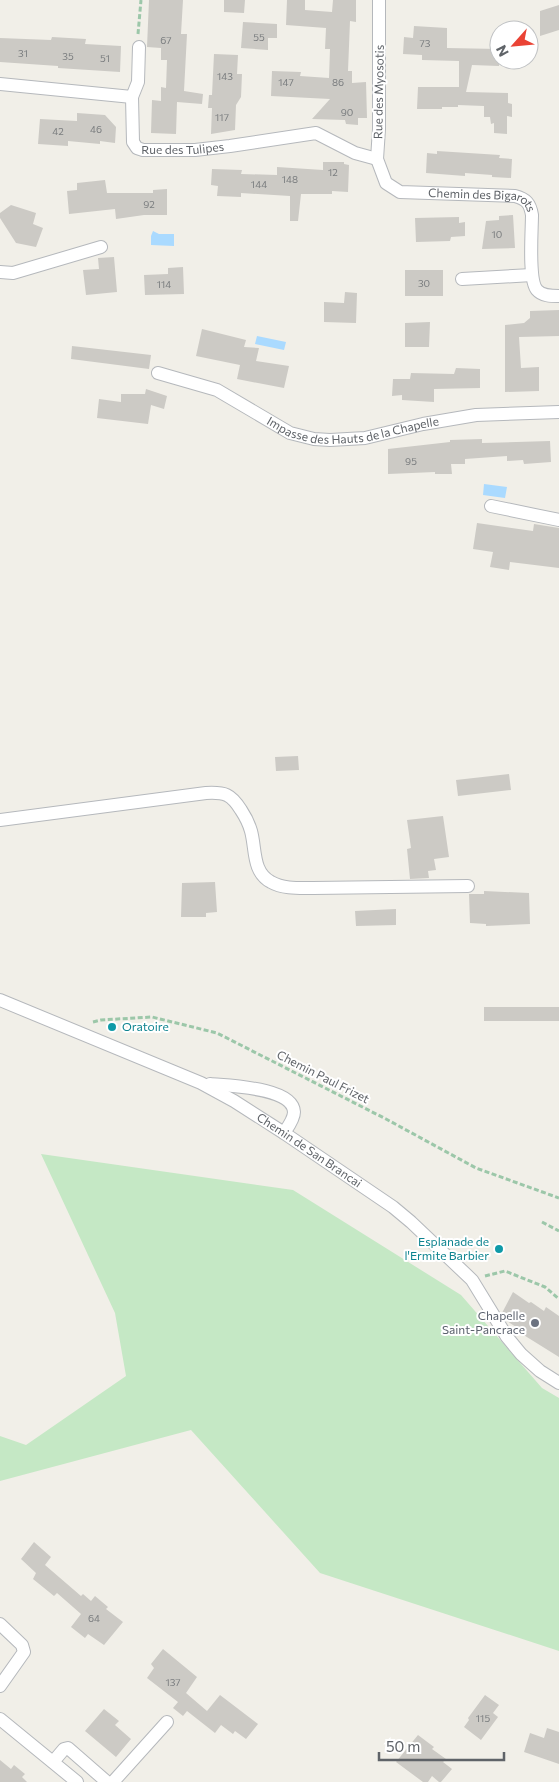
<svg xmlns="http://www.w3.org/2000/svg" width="559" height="1782" viewBox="0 0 559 1782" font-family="Commissioner,sans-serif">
<rect width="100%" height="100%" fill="#f1efe8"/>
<path fill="#c5e8c5" d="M41 1154 293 1190 461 1295 542 1388 559 1398V1651L320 1573 191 1430 0 1481V1436L26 1445 126 1376 115 1313Z"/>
<path fill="#aadaff" d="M153 231 159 234H174V246L151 245V236Z
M257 336 286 342 284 350 255 344Z
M484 484 507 487 505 498 483 495Z"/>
<path fill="#cccac5" d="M149 0H183L181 34H187L184 91 203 94 202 104 177 102 176 134 151 133 152 100 161 101V87L166 88 167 60H161V48L147 47Z
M224 0H245L244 13 224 12Z
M287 0H305V10L332 12 333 0H356V22L350 21 348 71H352V83L366 82 367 118H358V125L346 124 345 120 312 119 330 99 271 96 272 71 301 72 300 76 329 78 330 49H325L326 28 286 25Z
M559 5V30L540 36V11Z
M243 22 277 24V38H268V50L241 48Z
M414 26 447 28V48L499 49V66L472 65 466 92 508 93V103L512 104V117L507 116V134L494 133V123L491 124 490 117H484V106L458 105V107H442V109H417L418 87H459V61L422 60V55L403 54 404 37 413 38Z
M52 37 86 39 85 44 121 46 120 72 58 68V66L0 62V38L51 40Z
M214 54 238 55 237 74H242L241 97 236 105 235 130 211 134 212 108H208L209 95H212Z
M77 113 105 115 116 127 115 143 100 141V144L68 141V146L38 144 40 119 77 121Z
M437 151 500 155 499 158 512 159 511 178 492 177V175L465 173V176L426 173 427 153 437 154Z
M323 162H344V164L349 165 348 192 332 191V194H301L298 221H290V196L241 193V197L217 196 218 186 211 185 212 169 242 170 241 174 277 175V167L323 170Z
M105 180 107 193H153V190L167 189V215H144L116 219 115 209 69 214 67 191 77 190V183Z
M11 205 36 213 33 224 43 228 36 247 16 243 0 218V213Z
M513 215 515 248 482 249 486 221 499 220V216Z
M459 217V223L465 222V236L451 237 450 241 416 242 415 218Z
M114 257 117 292 86 295 83 270 99 269 98 258Z
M183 267 184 294 145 295 144 275 168 274V268Z
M405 270H443V296H405Z
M345 292 357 293 356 323 324 322V302L344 303Z
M559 310V336L519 337 521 368 539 367V391L505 392V325L524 323 530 318V311Z
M430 322 429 347H405V323Z
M202 329 246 340 244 347 259 348 256 361 289 366 284 388 237 379 240 365 196 356Z
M72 346 151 355 149 369 71 359Z
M456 368 480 369V388L434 389V402L402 400V395L392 396 393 379H410L411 373 454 374Z
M146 389 167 396 164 409 151 405 148 424 97 418 99 399 121 402V394H145Z
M482 439V443L550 441 551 462 524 464 523 460 507 461V456L465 459V464H451L452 474H435V472L388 474V449L450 442V440Z
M477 523 533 531 534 524 559 528V568L510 562 509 570 490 567 493 552 473 549Z
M298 756 299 770 276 771 275 757Z
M509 774 511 790 458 796 456 780Z
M443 816 449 857 434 859 436 870 428 871 429 878 410 879 407 849 411 848 407 820Z
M215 882 217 912 206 913V917H181L182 883Z
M484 891 529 893 530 924 486 926V924L470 923 469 894H484Z
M396 909V925L356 926 355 911Z
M484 1007H559V1021H484Z
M513 1292 529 1303 531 1302 544 1311 546 1307 559 1316V1357L514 1329 516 1327 507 1321 502 1313Z
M34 1542 51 1557 45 1565 81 1596 83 1594 91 1601 95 1596 108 1607 106 1609 123 1622 104 1645 88 1634 85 1638 71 1627 81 1614 57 1593 54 1596 33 1579 36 1573 21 1559Z
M163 1649 197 1677 186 1693 207 1711 220 1695 258 1724 246 1739 235 1731 233 1734 221 1725 215 1733 187 1711 183 1716 173 1708 178 1702 147 1678 154 1668 151 1664Z
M485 1695 499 1705 493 1713 498 1717 481 1740 464 1727 469 1720 468 1718Z
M104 1709 119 1721 115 1725 131 1739 116 1757 85 1731Z
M547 1728 559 1732V1764L524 1752 530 1733 544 1738Z
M418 1735 434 1747 432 1749 446 1759 443 1762 452 1769 441 1782H439L432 1776 428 1782H423L396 1762Z
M0 1760 11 1769 14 1765 25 1774 22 1777 27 1782H0Z"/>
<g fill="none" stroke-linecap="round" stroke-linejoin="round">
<g stroke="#b5b8bc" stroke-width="14">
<g id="minor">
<path id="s1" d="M379 0V129L377 159 386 183 400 192 515 196C526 199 530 203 532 215 532 230 528 280 537 290 542 296 551 296 559 296"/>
<path id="s2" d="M0 84 132 97 133 142 137 148 143 150H195L230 146 316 133 355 153 377 159"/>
<path d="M132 97 138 82 139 47"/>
<path d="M0 272 13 273 101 247"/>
<path d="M462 279 532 275"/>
<path id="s3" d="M158 373 217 390 290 433 314 439 330 440 365 438 423 424 476 415 559 412"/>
<path d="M491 506 559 520"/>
<path d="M0 820 206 793C225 792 231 794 241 810 245 816 249 824 251 831 256 849 252 872 271 882 283 889 299 888 313 888L468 886"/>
<path id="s4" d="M0 1000 201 1083 234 1101 284 1133 393 1207 411 1222 472 1280 507 1337 521 1354 540 1371 559 1383"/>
<path d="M210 1084C228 1086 293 1087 294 1112 294 1119 288 1127 284 1133"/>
<path d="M0 1624 22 1645 24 1652 0 1686"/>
<path d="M0 1719 77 1782"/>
<path d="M53 1762 64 1749 68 1748 107 1782"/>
<path d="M113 1782 167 1722"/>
</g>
</g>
<path stroke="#9cc7a9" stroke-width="3" stroke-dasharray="5 2.5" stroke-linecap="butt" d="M138 34 141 0
M93 1022 101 1020 152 1017 217 1033 386 1119 476 1168 559 1198
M542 1222 559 1231
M485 1276 505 1271 545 1287 559 1299"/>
<use href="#minor" stroke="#fff" stroke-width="12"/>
</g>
<g fill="#0f9aa8" stroke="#fff" stroke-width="2">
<circle cx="112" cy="1027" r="5"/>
<circle cx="499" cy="1249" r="5"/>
</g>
<circle fill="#6b7280" stroke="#fff" stroke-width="2" cx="535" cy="1323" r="5"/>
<g text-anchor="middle" stroke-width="4" stroke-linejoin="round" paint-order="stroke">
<g font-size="10" fill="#7a7d7f">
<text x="259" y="41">55</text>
<text x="166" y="44">67</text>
<text x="425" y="47">73</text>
<text x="23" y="57">31</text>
<text x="68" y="60">35</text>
<text x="105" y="62">51</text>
<text x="225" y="80">143</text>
<text x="286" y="86">147</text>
<text x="338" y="86">86</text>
<text x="347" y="116">90</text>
<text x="222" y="121">117</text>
<text x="96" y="133">46</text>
<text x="58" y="135">42</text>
<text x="333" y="176">12</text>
<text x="290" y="183">148</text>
<text x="259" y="188">144</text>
<text x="149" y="208">92</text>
<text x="497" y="238">10</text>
<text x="424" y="287">30</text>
<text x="164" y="288">114</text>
<text x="411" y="465">95</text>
<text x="94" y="1622">64</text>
<text x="173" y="1686">137</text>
<text x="483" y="1722">115</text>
</g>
<g font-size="12" fill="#5f6368" stroke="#fff">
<text transform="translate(379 92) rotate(-89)" y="4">Rue des Myosotis</text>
<text dy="4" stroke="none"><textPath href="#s2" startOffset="231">Rue des Tulipes</textPath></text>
<text dy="4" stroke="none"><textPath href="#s1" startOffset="285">Chemin des Bigarots</textPath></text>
<text dy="4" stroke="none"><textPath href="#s3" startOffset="209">Impasse des Hauts de la Chapelle</textPath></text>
<text transform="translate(323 1077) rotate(27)" y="4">Chemin Paul Frizet</text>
<text dy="4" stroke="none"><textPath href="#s4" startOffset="345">Chemin de San Brancai</textPath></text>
</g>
<g font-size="12" fill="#0d838f" stroke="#fff" text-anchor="start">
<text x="122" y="1031">Oratoire</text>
<text x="489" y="1246" text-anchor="end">Esplanade de<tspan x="489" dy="14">l'Ermite Barbier</tspan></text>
</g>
<g font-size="12" fill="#5b616d" stroke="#fff" text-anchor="end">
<text x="525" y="1320">Chapelle<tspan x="525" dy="14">Saint-Pancrace</tspan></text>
</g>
</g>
<g transform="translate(514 45) rotate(243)"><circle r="24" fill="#ffffff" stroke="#bfc1c3"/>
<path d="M0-4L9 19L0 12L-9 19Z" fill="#ea4335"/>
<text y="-8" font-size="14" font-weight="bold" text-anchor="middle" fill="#5f6368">N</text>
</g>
<path d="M379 1752v8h125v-8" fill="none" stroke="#5f6368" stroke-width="2.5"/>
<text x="386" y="1752" font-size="15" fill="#5f6368" stroke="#ffffff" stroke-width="4" paint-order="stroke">50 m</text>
</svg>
